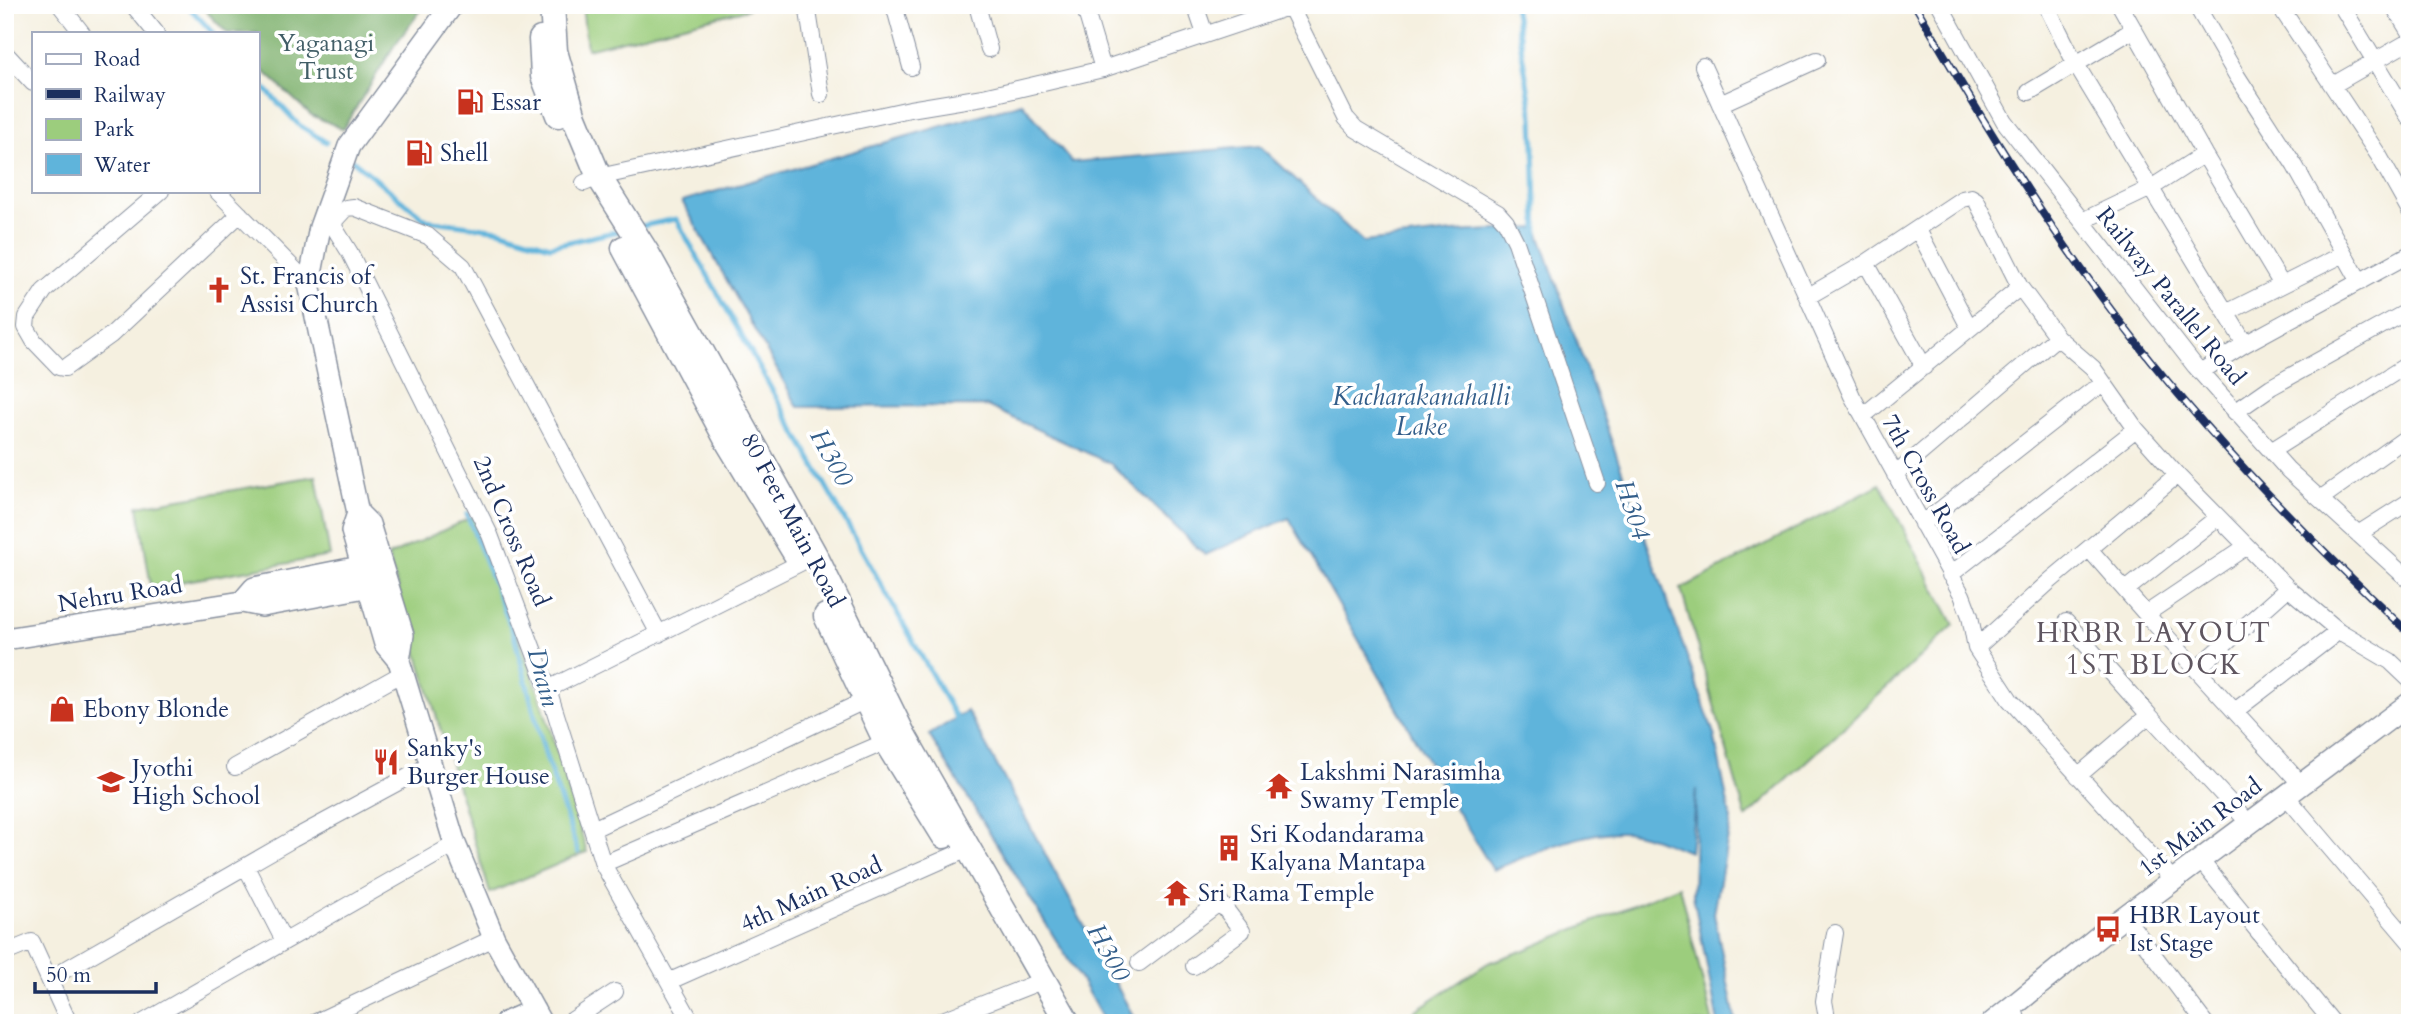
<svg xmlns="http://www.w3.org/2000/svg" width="2415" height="1028" viewBox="0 0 2415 1028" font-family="Cardo,serif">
<rect width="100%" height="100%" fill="#fff"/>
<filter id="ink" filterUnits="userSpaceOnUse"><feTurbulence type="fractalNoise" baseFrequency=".0143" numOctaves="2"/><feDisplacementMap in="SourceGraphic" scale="14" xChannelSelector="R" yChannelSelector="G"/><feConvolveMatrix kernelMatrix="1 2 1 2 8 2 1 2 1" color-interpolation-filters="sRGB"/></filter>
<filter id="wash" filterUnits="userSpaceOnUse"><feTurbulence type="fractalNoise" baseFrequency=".00686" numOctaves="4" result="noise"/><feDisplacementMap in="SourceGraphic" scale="28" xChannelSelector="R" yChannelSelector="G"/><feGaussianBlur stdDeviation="1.57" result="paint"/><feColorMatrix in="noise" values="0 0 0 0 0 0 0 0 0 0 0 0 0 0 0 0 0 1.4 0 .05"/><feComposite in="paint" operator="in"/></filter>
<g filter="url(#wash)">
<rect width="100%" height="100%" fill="#f5f0e0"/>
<path fill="#9ccd7d" stroke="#5c7e6e" stroke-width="2" d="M582 5H747L748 9 587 49Z
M316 476 330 556 151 587 138 506Z
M1880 484 1954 625 1746 818 1681 589Z
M474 516 539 693 587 852 490 893 388 556Z
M1679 886 1713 1023H1396L1488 963 1525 950Z"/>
<path fill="#7db06c" stroke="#4c7065" stroke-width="2" d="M200 5H425L394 46 343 129 311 115 257 65V33H227Z"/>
<path fill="#5fb4db" stroke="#3d729c" stroke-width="2" d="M1022 103 1072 162 1260 146 1363 242 1453 232 1537 228 1714 734 1731 820 1714 914 1736 1023H1718L1693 895 1696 789 1690 852C1672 846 1652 836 1634 833 1591 826 1532 854 1493 870L1446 793 1289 518 1205 555 1111 464 987 406 798 407 682 201Z
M967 711 976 727 1137 1023H1105L1082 982 929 735Z"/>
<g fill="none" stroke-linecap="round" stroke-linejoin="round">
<path stroke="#5fb4db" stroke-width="5" d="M187 5 213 33
M1514 5 1533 118 1537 235
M257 80 299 125 326 142
M350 158 426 220 499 230 550 246 624 230
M637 227 676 219 959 723
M467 514 514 635 545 754 578 852"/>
</g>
</g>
<g filter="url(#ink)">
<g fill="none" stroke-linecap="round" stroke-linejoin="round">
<g stroke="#88909f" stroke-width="18">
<path id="street" d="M60 5 82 33
M133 5 156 33
M807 5 821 94
M894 5 911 67
M977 5 989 49
M1084 5 1103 69
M1195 5 1205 34
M1940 5 2004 121 2195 366 2288 470 2410 581
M2046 5 2075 63 2245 344
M2120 5 2204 154 2282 285
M2196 5 2237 76 2295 166 2360 282
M2279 5 2379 156 2410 211
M2341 5 2410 119
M2393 5 2410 33
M1290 6 1346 118 1356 129 1498 213 1506 222 1516 242 1597 483
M5 53 33 83
M1703 66 1852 396 1962 595 1970 616 1976 648 2010 700 2173 880
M2333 85 2410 41
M2029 92 2133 30
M1720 104 1817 60
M584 183 599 177 910 109 983 97 1103 69 1294 5
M161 191 44 291 27 317 26 327 34 341 59 367 65 368 111 335 240 214
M217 191 309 284
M327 220H335L346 208 354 207 428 236 463 266 659 634
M335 220 334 227 350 253 490 535 548 689 603 864 692 1023
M2082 221 2151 188 2204 154
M1918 230 1969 327
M1866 263 1924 367
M1807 297 1866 263 1962 199 1971 197 1976 200 2020 287 2057 337 2093 368 2136 429 2177 475 2288 588 2339 631 2390 661 2410 680
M2226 313 2344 254
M2200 372 2245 344 2410 254
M2235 412 2271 387 2410 310
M1863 416 2020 287
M2271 451 2410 363
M1895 475 2057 337
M2320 499 2410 435
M1922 524 2090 392 2104 385
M2358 534 2410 501
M2090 550 2146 614 2247 546
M1950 575 2136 429
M2126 590 2218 517
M2146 614 2301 784
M2066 622 2149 715 2078 776
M1976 648 2051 580 2177 475
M2197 669 2288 588
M548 689 808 559
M2235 711 2339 631
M2149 715 2249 823
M235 767 403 673
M2286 796 2410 942
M593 829 866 700
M2200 860 2333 1023
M603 864 892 739
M246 867 284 941
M2125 917 2205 1023
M5 953 32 942 69 1023
M1139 963 1220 902 1242 931 1194 966
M49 979 293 839 430 765
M670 981 970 848
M2013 1005 2018 1023
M142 1023 455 844
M314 1023 494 938
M568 1023 615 992
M935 1023 1044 980
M1828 1023 1824 1001 1835 933"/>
</g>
<g stroke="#88909f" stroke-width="24">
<path id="secondary" d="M452 5 349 146 320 227 309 284 358 513 352 531 385 644 399 661 455 844 494 938 541 1023
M358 513 369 524 403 635 399 661
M242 602 254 588 375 564
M5 639 242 602 262 606 387 583
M505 1023 534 1010
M1992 1023 2108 929 2410 703"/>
</g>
<g stroke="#88909f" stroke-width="27">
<path id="primary" d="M552 5 555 51 574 117 599 177 647 253 815 555 903 734 1068 1023
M541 39 543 76 558 115
M624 248 729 444 798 558
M826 616 886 742 944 836"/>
</g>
<use href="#street" stroke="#fff" stroke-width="16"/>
<use href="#secondary" stroke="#fff" stroke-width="21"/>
<use href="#primary" stroke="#fff" stroke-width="24"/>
<g stroke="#1b2f5e" stroke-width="8">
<path id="rail" d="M1915 5C1973 105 2032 202 2100 295 2191 419 2298 529 2410 634"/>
</g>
<use href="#rail" stroke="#fff" stroke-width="5" stroke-dasharray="16" stroke-linecap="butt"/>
</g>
</g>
<defs>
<g id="fuel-bare" transform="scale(2.1)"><path d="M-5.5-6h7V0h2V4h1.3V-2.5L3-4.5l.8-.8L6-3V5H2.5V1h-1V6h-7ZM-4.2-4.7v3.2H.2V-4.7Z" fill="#c8321e" stroke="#fff" stroke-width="2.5" paint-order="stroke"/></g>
<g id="church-bare" transform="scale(2.1)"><path d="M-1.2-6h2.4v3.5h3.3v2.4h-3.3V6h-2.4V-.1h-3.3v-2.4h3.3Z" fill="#c8321e" stroke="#fff" stroke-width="2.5" paint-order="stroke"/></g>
<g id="shop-bare" transform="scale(2.1)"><path d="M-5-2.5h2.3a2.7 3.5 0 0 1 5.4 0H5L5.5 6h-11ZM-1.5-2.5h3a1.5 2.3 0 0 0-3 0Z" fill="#c8321e" stroke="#fff" stroke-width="2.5" paint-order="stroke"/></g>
<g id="restaurant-bare" transform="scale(2.1)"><path d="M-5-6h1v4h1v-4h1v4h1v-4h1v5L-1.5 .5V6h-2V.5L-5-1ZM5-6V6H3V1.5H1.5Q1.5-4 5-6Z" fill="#c8321e" stroke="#fff" stroke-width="2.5" paint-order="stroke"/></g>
<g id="school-bare" transform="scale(2.1)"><path d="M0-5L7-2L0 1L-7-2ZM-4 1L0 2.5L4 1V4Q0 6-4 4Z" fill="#c8321e" stroke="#fff" stroke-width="2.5" paint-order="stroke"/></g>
<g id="temple-bare" transform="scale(2.1)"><path d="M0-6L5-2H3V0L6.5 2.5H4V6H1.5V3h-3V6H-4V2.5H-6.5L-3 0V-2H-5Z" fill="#c8321e" stroke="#fff" stroke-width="2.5" paint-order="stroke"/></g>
<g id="building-bare" transform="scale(2.1)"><path d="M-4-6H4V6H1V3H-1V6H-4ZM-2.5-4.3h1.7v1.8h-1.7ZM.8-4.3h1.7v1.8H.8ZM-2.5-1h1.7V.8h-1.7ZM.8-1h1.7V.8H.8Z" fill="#c8321e" stroke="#fff" stroke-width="2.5" paint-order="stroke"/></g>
<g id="bus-bare" transform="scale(2.1)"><path d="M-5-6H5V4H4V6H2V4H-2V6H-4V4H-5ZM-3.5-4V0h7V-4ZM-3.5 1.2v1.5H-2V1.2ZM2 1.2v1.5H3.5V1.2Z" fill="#c8321e" stroke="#fff" stroke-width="2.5" paint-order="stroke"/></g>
</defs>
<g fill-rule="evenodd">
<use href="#fuel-bare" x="470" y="102"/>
<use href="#fuel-bare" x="419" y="153"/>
<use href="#church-bare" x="219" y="290"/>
<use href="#shop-bare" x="62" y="709"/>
<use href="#restaurant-bare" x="386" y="762"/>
<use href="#school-bare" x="111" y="782"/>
<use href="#temple-bare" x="1279" y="786"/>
<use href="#building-bare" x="1229" y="848"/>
<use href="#temple-bare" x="1177" y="893"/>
<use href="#bus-bare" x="2108" y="929"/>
</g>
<g text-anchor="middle" stroke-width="7" stroke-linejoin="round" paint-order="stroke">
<g font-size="24" fill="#425e67" stroke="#fff">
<text x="326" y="51">Yaganagi<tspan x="326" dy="28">Trust</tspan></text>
</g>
<g font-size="24" fill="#1b2f5e" stroke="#fff" text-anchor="start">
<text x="491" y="110">Essar</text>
<text x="440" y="161">Shell</text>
<text x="240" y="284">St. Francis of<tspan x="240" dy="28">Assisi Church</tspan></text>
<text x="83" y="717">Ebony Blonde</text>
<text x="407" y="756">Sanky's<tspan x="407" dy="28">Burger House</tspan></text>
<text x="132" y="776">Jyothi<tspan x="132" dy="28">High School</tspan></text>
<text x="1300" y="780">Lakshmi Narasimha<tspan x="1300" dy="28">Swamy Temple</tspan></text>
<text x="1250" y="842">Sri Kodandarama<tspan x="1250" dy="28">Kalyana Mantapa</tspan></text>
<text x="1198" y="901">Sri Rama Temple</text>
<text x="2129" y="923">HBR Layout<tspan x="2129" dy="28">Ist Stage</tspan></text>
</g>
<g font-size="24" fill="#1b2f5e" stroke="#fff">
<text transform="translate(2171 296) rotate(51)" y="8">Railway Parallel Road</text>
<text transform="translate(1926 484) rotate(61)" y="8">7th Cross Road</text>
<text transform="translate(793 520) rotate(62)" y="8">80 Feet Main Road</text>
<text transform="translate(512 531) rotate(67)" y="8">2nd Cross Road</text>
<text transform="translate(120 594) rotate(-9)" y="8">Nehru Road</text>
<text transform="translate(2200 827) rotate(-37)" y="8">1st Main Road</text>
<text transform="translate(811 894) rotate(-24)" y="8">4th Main Road</text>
</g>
<g font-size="26" font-style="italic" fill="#335e8a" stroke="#fff">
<text x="1421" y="405">Kacharakanahalli<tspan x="1421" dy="30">Lake</tspan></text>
<text transform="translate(832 457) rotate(61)" y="9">H300</text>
<text transform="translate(1633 509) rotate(72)" y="9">H304</text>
<text transform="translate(544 677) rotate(75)" y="9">Drain</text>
<text transform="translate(1109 952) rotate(61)" y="9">H300</text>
</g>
<g font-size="28" letter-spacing="2" fill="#5f5660" stroke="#fff">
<text x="2154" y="642">HRBR LAYOUT<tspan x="2154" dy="32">1ST BLOCK</tspan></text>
</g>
</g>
<rect width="2415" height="1028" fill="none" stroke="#fff" stroke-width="28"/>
<rect x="32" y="32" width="228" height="161" fill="#ffffff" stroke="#a4acbf" stroke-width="2"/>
<rect x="46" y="54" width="35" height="10" fill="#ffffff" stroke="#a4acbf" stroke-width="2"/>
<text x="94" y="66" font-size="21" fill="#1b2f5e">Road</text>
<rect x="46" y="89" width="35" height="10" fill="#1b2f5e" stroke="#a4acbf" stroke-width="2"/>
<text x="94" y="102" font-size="21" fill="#1b2f5e">Railway</text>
<rect x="46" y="119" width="35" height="21" fill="#9ccd7d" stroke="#a4acbf" stroke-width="2"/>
<text x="94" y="136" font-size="21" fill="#1b2f5e">Park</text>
<rect x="46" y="154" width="35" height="21" fill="#5fb4db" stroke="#a4acbf" stroke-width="2"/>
<text x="94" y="172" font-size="21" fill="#1b2f5e">Water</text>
<path d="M35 982v10h121v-10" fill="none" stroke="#1b2f5e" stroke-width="3.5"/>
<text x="46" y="982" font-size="21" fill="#1b2f5e" stroke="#ffffff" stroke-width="5" paint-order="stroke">50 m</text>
</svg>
